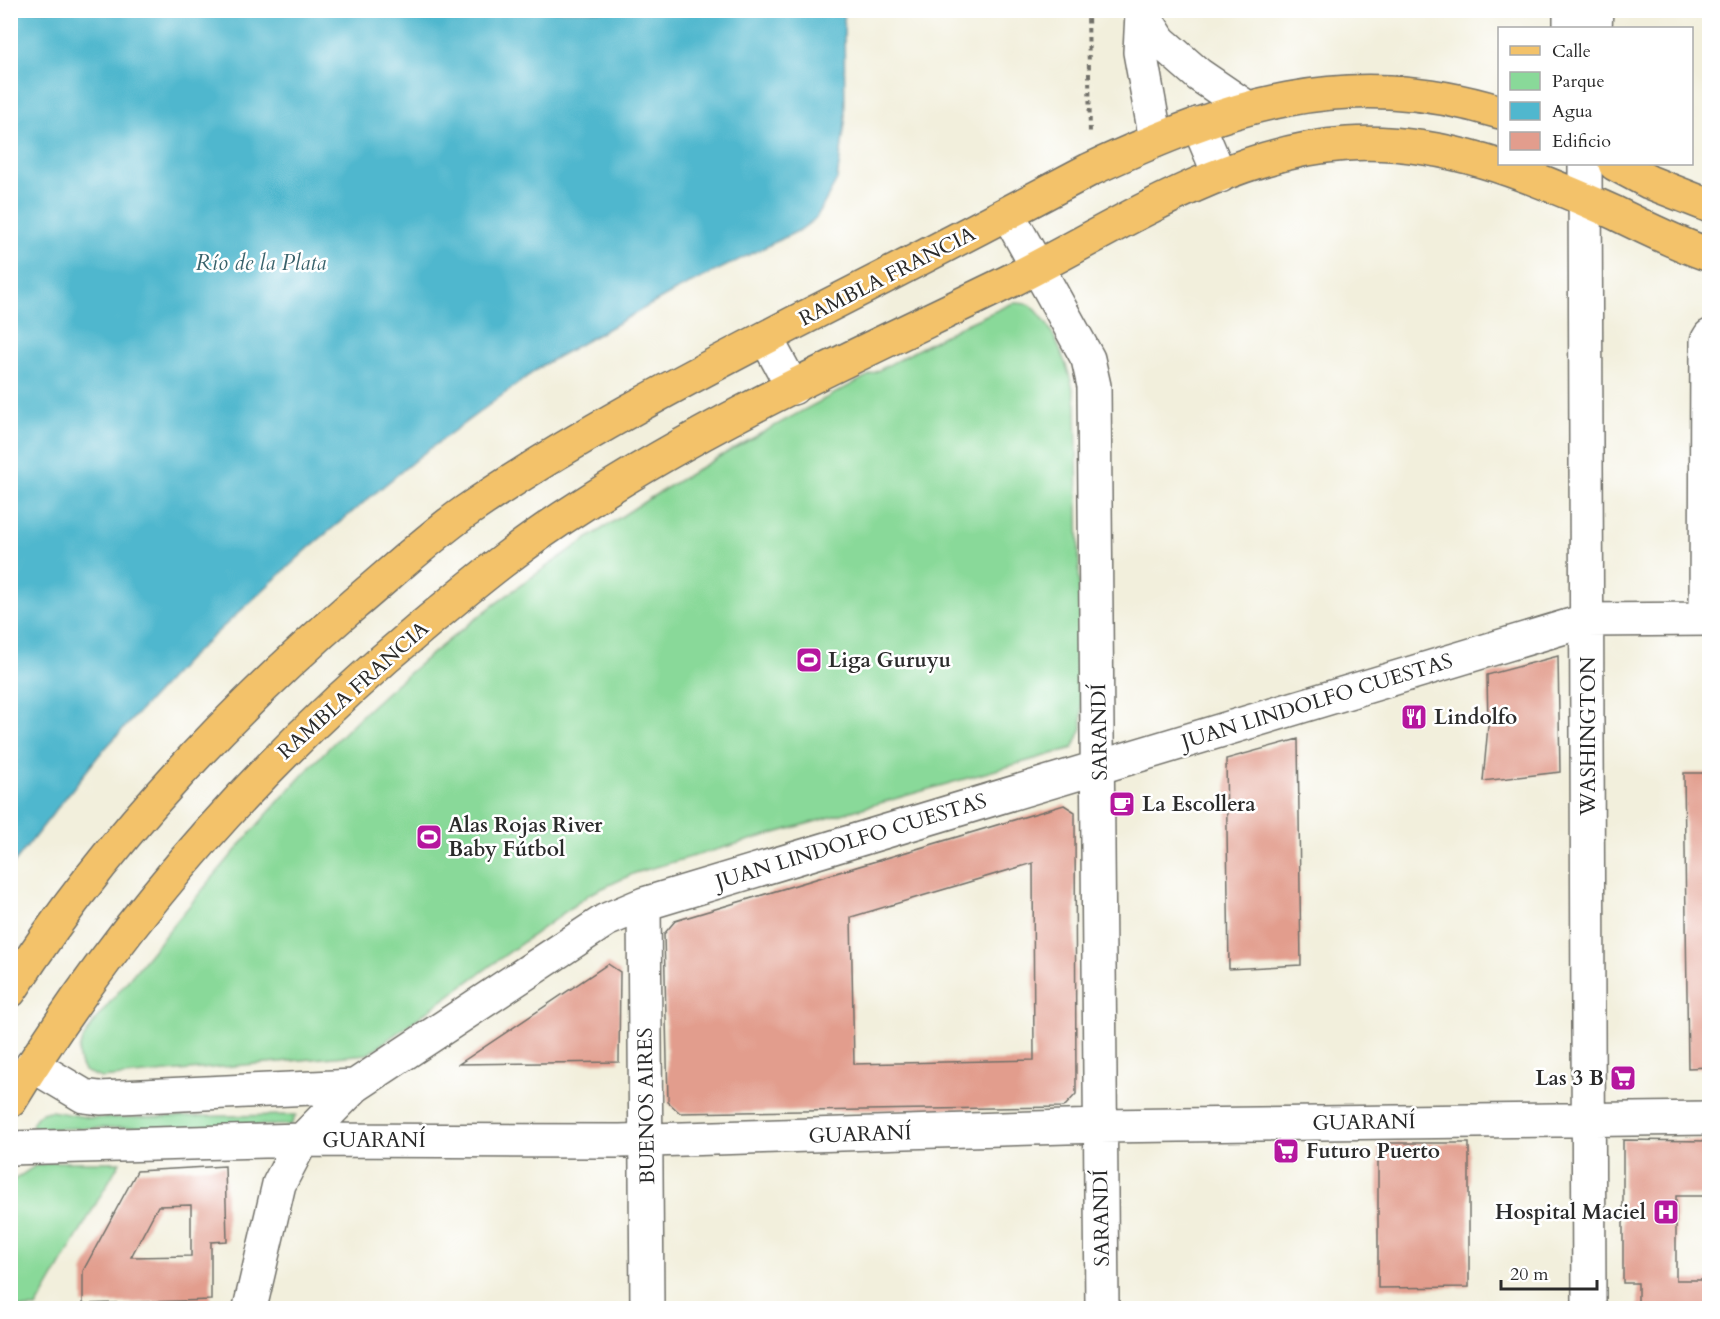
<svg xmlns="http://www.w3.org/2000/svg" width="1720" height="1319" viewBox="0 0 1720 1319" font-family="Cardo,serif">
<rect width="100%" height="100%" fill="#fff"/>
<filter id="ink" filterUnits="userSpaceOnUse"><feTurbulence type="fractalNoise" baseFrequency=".0167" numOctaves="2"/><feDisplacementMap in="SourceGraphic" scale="12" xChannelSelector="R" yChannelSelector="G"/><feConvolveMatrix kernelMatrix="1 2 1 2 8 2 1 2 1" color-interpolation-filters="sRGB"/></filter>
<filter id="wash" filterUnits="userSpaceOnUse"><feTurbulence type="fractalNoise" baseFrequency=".008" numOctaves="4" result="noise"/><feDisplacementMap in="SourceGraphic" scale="24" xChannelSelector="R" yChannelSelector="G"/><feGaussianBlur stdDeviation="1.35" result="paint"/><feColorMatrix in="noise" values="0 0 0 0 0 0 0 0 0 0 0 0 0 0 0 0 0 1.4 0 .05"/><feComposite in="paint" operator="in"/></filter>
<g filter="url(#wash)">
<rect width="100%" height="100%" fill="#f2efdc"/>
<path fill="#89d999" stroke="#5a8262" stroke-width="1.5" d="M1013 303C1020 303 1030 303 1035 309 1056 330 1072 376 1076 405L1082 728 1073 748 635 873 590 894 368 1054 101 1078 84 1071C71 1051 85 1036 96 1019 192 904 284 782 396 684 471 619 552 560 636 507 740 441 852 385 960 327Z
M51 1111 91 1118 296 1115 291 1125 34 1129 32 1125C36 1116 40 1112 51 1111Z
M54 1162H120L36 1308H11V1182L35 1166Z"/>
<path fill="#50b7ce" stroke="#3e717c" stroke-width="1.5" d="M11 10 844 11 845 123 837 180 816 218 800 230 675 291 543 365 420 456 311 546 187 660 99 755 11 867Z"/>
<g id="blocks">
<path fill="#e29d8d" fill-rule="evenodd" d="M1558 656 1560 772 1483 781 1488 726 1487 675Z
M1298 739 1301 965 1229 969 1226 759Z
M1684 773H1710V1067L1688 1068Z
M1064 805 1075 812 1076 1094 1064 1107 680 1113 668 1102 664 934 675 921ZM1033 863 1034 1060 854 1064 851 917Z
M608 964 620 972 619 1062 459 1064Z
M1623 1140 1710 1141V1196H1676V1280H1710V1308H1638V1283H1623Z
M1378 1143H1469V1287L1378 1288Z
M225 1166 227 1241 211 1242V1300L83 1304V1271L137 1171ZM191 1205V1256L131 1257 158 1206Z"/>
</g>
</g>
<g filter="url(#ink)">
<use href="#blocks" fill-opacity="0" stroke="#717069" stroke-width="1.5"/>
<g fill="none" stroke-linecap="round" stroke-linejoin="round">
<g stroke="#717069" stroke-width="36">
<path id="minor" d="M1570 10V28
M1595 28 1596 10
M1198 124 1220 176
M1156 140 1140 52 1142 13 1160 41 1199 75 1246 107
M1585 164 1589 1308
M1008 214 1088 359 1094 386 1102 1308
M766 338 793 388
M1706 619 1707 341 1710 336
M644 904 647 1308
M32 1065 84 1096 100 1098 355 1086 606 920 644 904 1588 620 1710 619
M10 1148 302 1140 620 1141 1100 1126 1710 1118
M250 1308 279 1184 302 1140 355 1086"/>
</g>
<g stroke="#717069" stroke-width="36">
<path id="major" d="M1615 164 1649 182 1710 206
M10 991C103 846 224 717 353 605 390 574 426 540 465 512 569 440 682 381 794 323 893 273 991 222 1089 170 1230 105 1344 65 1500 112
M10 1101C121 920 262 760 424 625 474 583 525 541 581 506 717 417 867 351 1012 280 1116 228 1228 151 1347 144 1442 138 1529 174 1615 213 1646 228 1677 244 1710 255"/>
</g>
<path stroke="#717069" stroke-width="4" stroke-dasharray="4.5 4.5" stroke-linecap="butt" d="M1088 10 1090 136"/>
<use href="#minor" stroke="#fff" stroke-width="33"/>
<use href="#major" stroke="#f3c26a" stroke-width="33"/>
</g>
</g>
<defs>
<g id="stadium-square" transform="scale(1.35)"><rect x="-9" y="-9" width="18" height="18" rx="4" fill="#b5179e" stroke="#fff"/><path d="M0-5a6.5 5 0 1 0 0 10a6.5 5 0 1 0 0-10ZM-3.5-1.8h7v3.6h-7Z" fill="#fff"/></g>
<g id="restaurant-square" transform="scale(1.35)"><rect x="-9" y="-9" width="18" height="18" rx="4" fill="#b5179e" stroke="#fff"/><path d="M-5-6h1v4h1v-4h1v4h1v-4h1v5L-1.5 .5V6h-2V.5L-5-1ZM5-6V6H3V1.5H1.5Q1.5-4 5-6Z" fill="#fff"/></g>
<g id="cafe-square" transform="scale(1.35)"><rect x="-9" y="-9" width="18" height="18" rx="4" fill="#b5179e" stroke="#fff"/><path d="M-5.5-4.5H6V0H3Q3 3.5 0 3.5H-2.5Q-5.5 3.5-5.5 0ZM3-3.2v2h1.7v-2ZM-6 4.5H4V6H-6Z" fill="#fff"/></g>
<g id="supermarket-square" transform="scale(1.35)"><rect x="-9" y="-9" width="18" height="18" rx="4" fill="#b5179e" stroke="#fff"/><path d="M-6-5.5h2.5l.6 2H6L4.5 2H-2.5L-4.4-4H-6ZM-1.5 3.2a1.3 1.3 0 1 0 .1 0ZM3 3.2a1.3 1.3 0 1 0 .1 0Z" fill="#fff"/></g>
<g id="hospital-square" transform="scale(1.35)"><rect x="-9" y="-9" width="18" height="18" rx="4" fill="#b5179e" stroke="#fff"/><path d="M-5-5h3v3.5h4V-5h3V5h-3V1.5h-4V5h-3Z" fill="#fff"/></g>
</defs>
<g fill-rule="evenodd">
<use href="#stadium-square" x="809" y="660"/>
<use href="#restaurant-square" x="1414" y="717"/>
<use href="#cafe-square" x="1122" y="804"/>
<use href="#stadium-square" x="429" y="837"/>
<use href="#supermarket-square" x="1623" y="1078"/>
<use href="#supermarket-square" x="1286" y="1151"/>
<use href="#hospital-square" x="1666" y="1212"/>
</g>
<g text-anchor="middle" stroke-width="5" stroke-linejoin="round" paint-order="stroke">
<g font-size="21" fill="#2b2b2b" stroke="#fff">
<text transform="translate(887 276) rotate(-27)" y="7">RAMBLA FRANCIA</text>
<text transform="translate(353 690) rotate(-42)" y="7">RAMBLA FRANCIA</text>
<text transform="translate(1317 701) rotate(-17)" y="7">JUAN LINDOLFO CUESTAS</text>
<text transform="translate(1099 732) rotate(-91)" y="7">SARANDÍ</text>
<text transform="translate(1588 736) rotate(-90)" y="7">WASHINGTON</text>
<text transform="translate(851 841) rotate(-17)" y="7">JUAN LINDOLFO CUESTAS</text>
<text transform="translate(646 1106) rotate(-91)" y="7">BUENOS AIRES</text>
<text transform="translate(1364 1122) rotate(-1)" y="7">GUARANÍ</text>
<text transform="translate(860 1134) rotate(-2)" y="7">GUARANÍ</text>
<text x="374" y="1147">GUARANÍ</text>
<text transform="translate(1101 1218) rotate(-91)" y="7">SARANDÍ</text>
</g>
<g font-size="21" font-weight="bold" fill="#2b2b2b" stroke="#fff" text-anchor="start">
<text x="828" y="667">Liga Guruyu</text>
<text x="1434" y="724">Lindolfo</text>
<text x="1142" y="811">La Escollera</text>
<text x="448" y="832">Alas Rojas River<tspan x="448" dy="24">Baby Fútbol</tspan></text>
<text x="1604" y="1085" text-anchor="end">Las 3 B</text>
<text x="1306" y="1158">Futuro Puerto</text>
<text x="1646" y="1219" text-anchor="end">Hospital Maciel</text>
</g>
<g font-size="22" font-style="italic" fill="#3a636c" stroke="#fff">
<text x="261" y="270">Río de la Plata</text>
</g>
</g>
<rect width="1720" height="1319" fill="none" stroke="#fff" stroke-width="36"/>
<rect x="1498" y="27" width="195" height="138" fill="#ffffff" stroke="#aaaaaa" stroke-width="1.5"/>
<rect x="1510" y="46" width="30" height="9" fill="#f3c26a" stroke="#aaaaaa" stroke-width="1.5"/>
<text x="1552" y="57" font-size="18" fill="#2b2b2b">Calle</text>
<rect x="1510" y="72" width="30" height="18" fill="#89d999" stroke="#aaaaaa" stroke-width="1.5"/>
<text x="1552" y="87" font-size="18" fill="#2b2b2b">Parque</text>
<rect x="1510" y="102" width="30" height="18" fill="#50b7ce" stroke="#aaaaaa" stroke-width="1.5"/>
<text x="1552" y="117" font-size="18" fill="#2b2b2b">Agua</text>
<rect x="1510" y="132" width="30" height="18" fill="#e29d8d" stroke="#aaaaaa" stroke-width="1.5"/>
<text x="1552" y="147" font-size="18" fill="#2b2b2b">Edificio</text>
<path d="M1501 1280v9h96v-9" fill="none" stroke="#2b2b2b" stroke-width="3"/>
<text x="1510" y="1280" font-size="18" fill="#2b2b2b" stroke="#ffffff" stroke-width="4.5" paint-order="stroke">20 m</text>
</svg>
